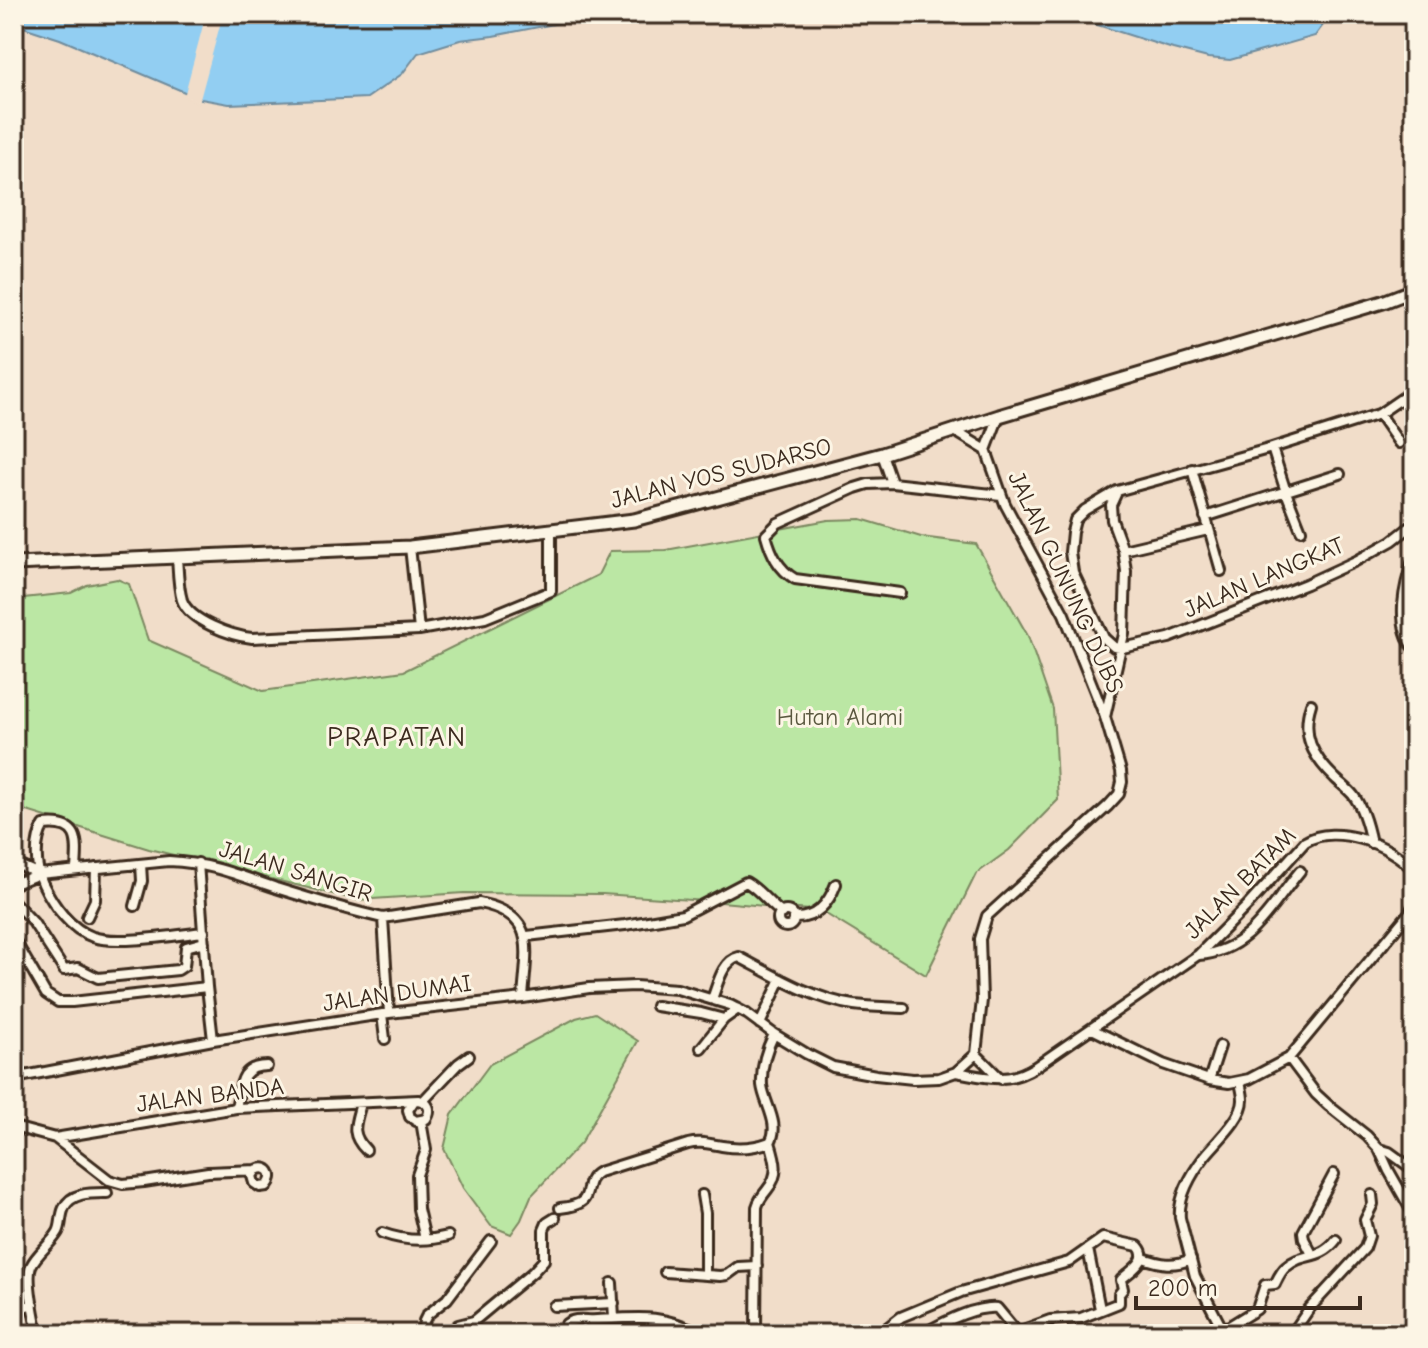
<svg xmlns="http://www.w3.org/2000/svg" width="1428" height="1348" viewBox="0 0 1428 1348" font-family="'Comic Neue',sans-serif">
<rect width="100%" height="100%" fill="#f1ddc9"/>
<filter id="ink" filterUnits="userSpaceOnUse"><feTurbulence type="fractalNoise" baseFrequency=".0125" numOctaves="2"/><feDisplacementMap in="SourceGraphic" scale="16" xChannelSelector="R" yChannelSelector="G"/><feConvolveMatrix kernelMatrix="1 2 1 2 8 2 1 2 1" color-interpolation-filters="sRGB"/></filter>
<g filter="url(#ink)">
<path fill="#bbe7a4" stroke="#7b8861" stroke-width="2" d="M861 519 921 537 976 544 1028 636 1053 709 1058 800 1009 850 976 874 926 975 821 911 721 902 602 894 464 893 357 900 149 849 14 807V599L71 593 87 585 117 579 129 584 148 640 263 691 404 671 598 575 610 551 666 550 828 520Z
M595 1013 638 1041 581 1143 531 1196 521 1220 511 1234 491 1226 463 1188 444 1149 452 1115 490 1064 576 1018Z"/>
<path fill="#92cef2" stroke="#6f8c9d" stroke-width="2" d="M14 14H586L569 21 493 36 460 40 418 53 402 74 367 98 229 104 201 99 60 39 14 24Z
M1063 14H1320L1323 25 1315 36 1230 60 1208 58 1173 49Z"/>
<path fill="#f1ddc9" d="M206 14H223L199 103 184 97Z"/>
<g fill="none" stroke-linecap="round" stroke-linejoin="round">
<g stroke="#3b2a1e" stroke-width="14">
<path id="minor" d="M1379 414 1399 443
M953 430 986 450
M1272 448 1286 492 1301 530
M986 450 999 416
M882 454 892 483
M1192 469 1221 571
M1205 517 1340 474
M1123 550 1208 530
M177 556C178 570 178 587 182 600 189 621 232 636 252 638L419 630 410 547
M1414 557C1404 586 1395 623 1414 649
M900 593 795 579C778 569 771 553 766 535L778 523 855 488 868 484 892 483 1001 495
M419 630 485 618 551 591V531
M1122 648 1114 647 1104 638 1073 572 1070 552 1072 532 1075 520 1085 510 1117 491 1272 448 1379 414 1414 390
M1122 648 1169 638 1306 584 1356 561 1392 541 1414 524
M1311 704C1301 735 1312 756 1335 778 1340 783 1348 789 1353 795 1363 808 1368 828 1371 843
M1105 717 1124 634 1126 571 1123 550 1112 520 1111 505 1117 492
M14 863 39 874
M198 863 207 987 213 1040
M76 869C78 841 80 821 44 825 34 842 35 866 43 884 53 905 70 929 93 937 118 945 176 935 204 932
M14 884 39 874 169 861C210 863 238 875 276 888 311 899 347 910 383 918L389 1013
M14 902 33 922 64 970 78 968 98 978 178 970 184 966 186 947 204 942
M135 906 142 881 141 864
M778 919a8 8 0 1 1 16 0a8 8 0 1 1-16 0Z
M87 917 95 900 96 868
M383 918 479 903C539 915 526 950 523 998
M794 918C816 919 829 903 836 884
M527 936 625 925 683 915 746 882C760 890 769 904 782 913
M14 939 46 994 58 1002H72L207 987
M1199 955C1249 952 1271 906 1300 871
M14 968 26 962
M712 999C718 984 722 961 739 957 775 976 813 999 854 1005 871 1007 888 1007 904 1008
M656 1006 701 1013 724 1019 738 1009
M382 1014 385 1039
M760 1024 781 979
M1092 1029 1163 1064 1209 1080 1229 1083 1249 1079 1289 1058 1410 912 1414 904
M701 1048 724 1019
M976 1054 982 1000 980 939 987 916 1108 806 1119 794 1122 782 1121 771 1105 717 1064 614 1005 504 986 450
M976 1054 1001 1079
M1289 1058 1316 1094 1329 1106 1367 1136 1379 1149 1389 1171 1414 1215
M956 1072C986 1077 1007 1085 1035 1067L1198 955 1248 905 1305 842C1335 823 1391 844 1413 870L1411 879 1414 885
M14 1078 213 1040 389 1013 523 998 589 988 635 986 677 989 730 1005 747 1014 774 1034 807 1054 833 1067 876 1075 913 1079 939 1078 956 1072 976 1054
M1209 1080 1220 1046
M423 1101 458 1064 469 1056
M361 1103C356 1123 349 1133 366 1150
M236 1108C241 1086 239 1066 267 1066
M421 1121 426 1150 417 1175 418 1209 425 1239
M14 1127 55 1138 236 1108 418 1100C429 1102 432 1110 426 1119L416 1121 410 1117 408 1110 414 1101
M55 1138 109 1180 123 1184 144 1182 208 1172 256 1170C269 1164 276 1175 267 1186L260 1187 254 1183 252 1176 256 1170
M1379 1149 1389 1152 1414 1170
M702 1195 705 1213V1275
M560 1208C602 1204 577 1184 599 1172L688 1144C700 1141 709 1144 722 1146 739 1149 754 1148 770 1142 781 1125 764 1103 762 1085 761 1066 766 1050 774 1034
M382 1233C404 1241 426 1242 448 1236
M1088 1249 1100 1309
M1312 1254 1304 1239 1303 1232 1334 1174
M1143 1258C1161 1264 1173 1267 1191 1259
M665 1272 720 1276 727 1275 738 1267 757 1266
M612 1283 614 1318
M554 1306 614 1303
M14 1310 33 1304
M1223 1330 1257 1309 1265 1285 1275 1284C1278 1278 1281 1271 1286 1267 1302 1252 1320 1261 1336 1240
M38 1334C35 1319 26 1280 31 1266 37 1253 51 1244 58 1232 62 1225 60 1216 64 1208 71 1192 92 1193 107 1193
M422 1334 424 1321 427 1315 447 1299 491 1241
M450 1334 458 1325 474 1321 533 1272 544 1260V1230L547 1223 555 1218
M565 1334 566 1324C576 1317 585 1321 597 1320 642 1317 661 1314 703 1334
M756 1334 757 1207C759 1200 762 1196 767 1190 780 1174 776 1161 770 1142
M879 1334 901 1317 961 1292 1069 1262 1103 1238 1138 1246C1151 1260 1131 1270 1121 1280L1123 1289 1119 1294V1303L1081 1318 1050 1320 1020 1331H1016L997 1308C975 1306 942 1323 923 1334
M1225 1334 1195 1276 1180 1218C1178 1197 1192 1173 1205 1156 1216 1142 1243 1118 1243 1100 1243 1094 1241 1087 1240 1082
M1292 1334 1309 1309 1365 1248 1369 1236 1365 1220 1373 1204 1372 1195"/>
</g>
<g stroke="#3b2a1e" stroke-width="17">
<path id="secondary" d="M14 564 410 547 634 520 882 454 999 416 1383 302 1414 290"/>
</g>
<use href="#minor" stroke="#fcf5e5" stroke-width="8"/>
<use href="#secondary" stroke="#fcf5e5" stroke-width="11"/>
</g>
</g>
<g text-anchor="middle" stroke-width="6" stroke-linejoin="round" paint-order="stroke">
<g font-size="24" fill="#3b2a1e" stroke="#fcf5e5">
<text transform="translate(721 473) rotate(-14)" y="8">JALAN YOS SUDARSO</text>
<text transform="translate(1264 577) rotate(-23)" y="8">JALAN LANGKAT</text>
<text transform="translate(1066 582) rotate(65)" y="8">JALAN GUNUNG DUBS</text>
<text transform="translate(296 871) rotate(17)" y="8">JALAN SANGIR</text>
<text transform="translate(1240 883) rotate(-45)" y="8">JALAN BATAM</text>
<text transform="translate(397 993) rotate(-8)" y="8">JALAN DUMAI</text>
<text transform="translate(210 1095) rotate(-7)" y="8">JALAN BANDA</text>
</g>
<g font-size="24" fill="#5b5940" stroke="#fcf5e5">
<text x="840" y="725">Hutan Alami</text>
</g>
<g font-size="28" letter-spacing="2" fill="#3b2a1e" stroke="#fcf5e5">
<text x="397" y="746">PRAPATAN</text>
</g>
</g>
<rect width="1428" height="1348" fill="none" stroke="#fcf5e5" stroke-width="48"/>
<rect x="24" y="24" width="1380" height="1300" fill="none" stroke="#3b2a1e" stroke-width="3" filter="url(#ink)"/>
<path d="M1136 1296v12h224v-12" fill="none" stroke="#3b2a1e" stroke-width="4"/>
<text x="1148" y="1296" font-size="24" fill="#3b2a1e" stroke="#fcf5e5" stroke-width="6" paint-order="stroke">200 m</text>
</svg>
